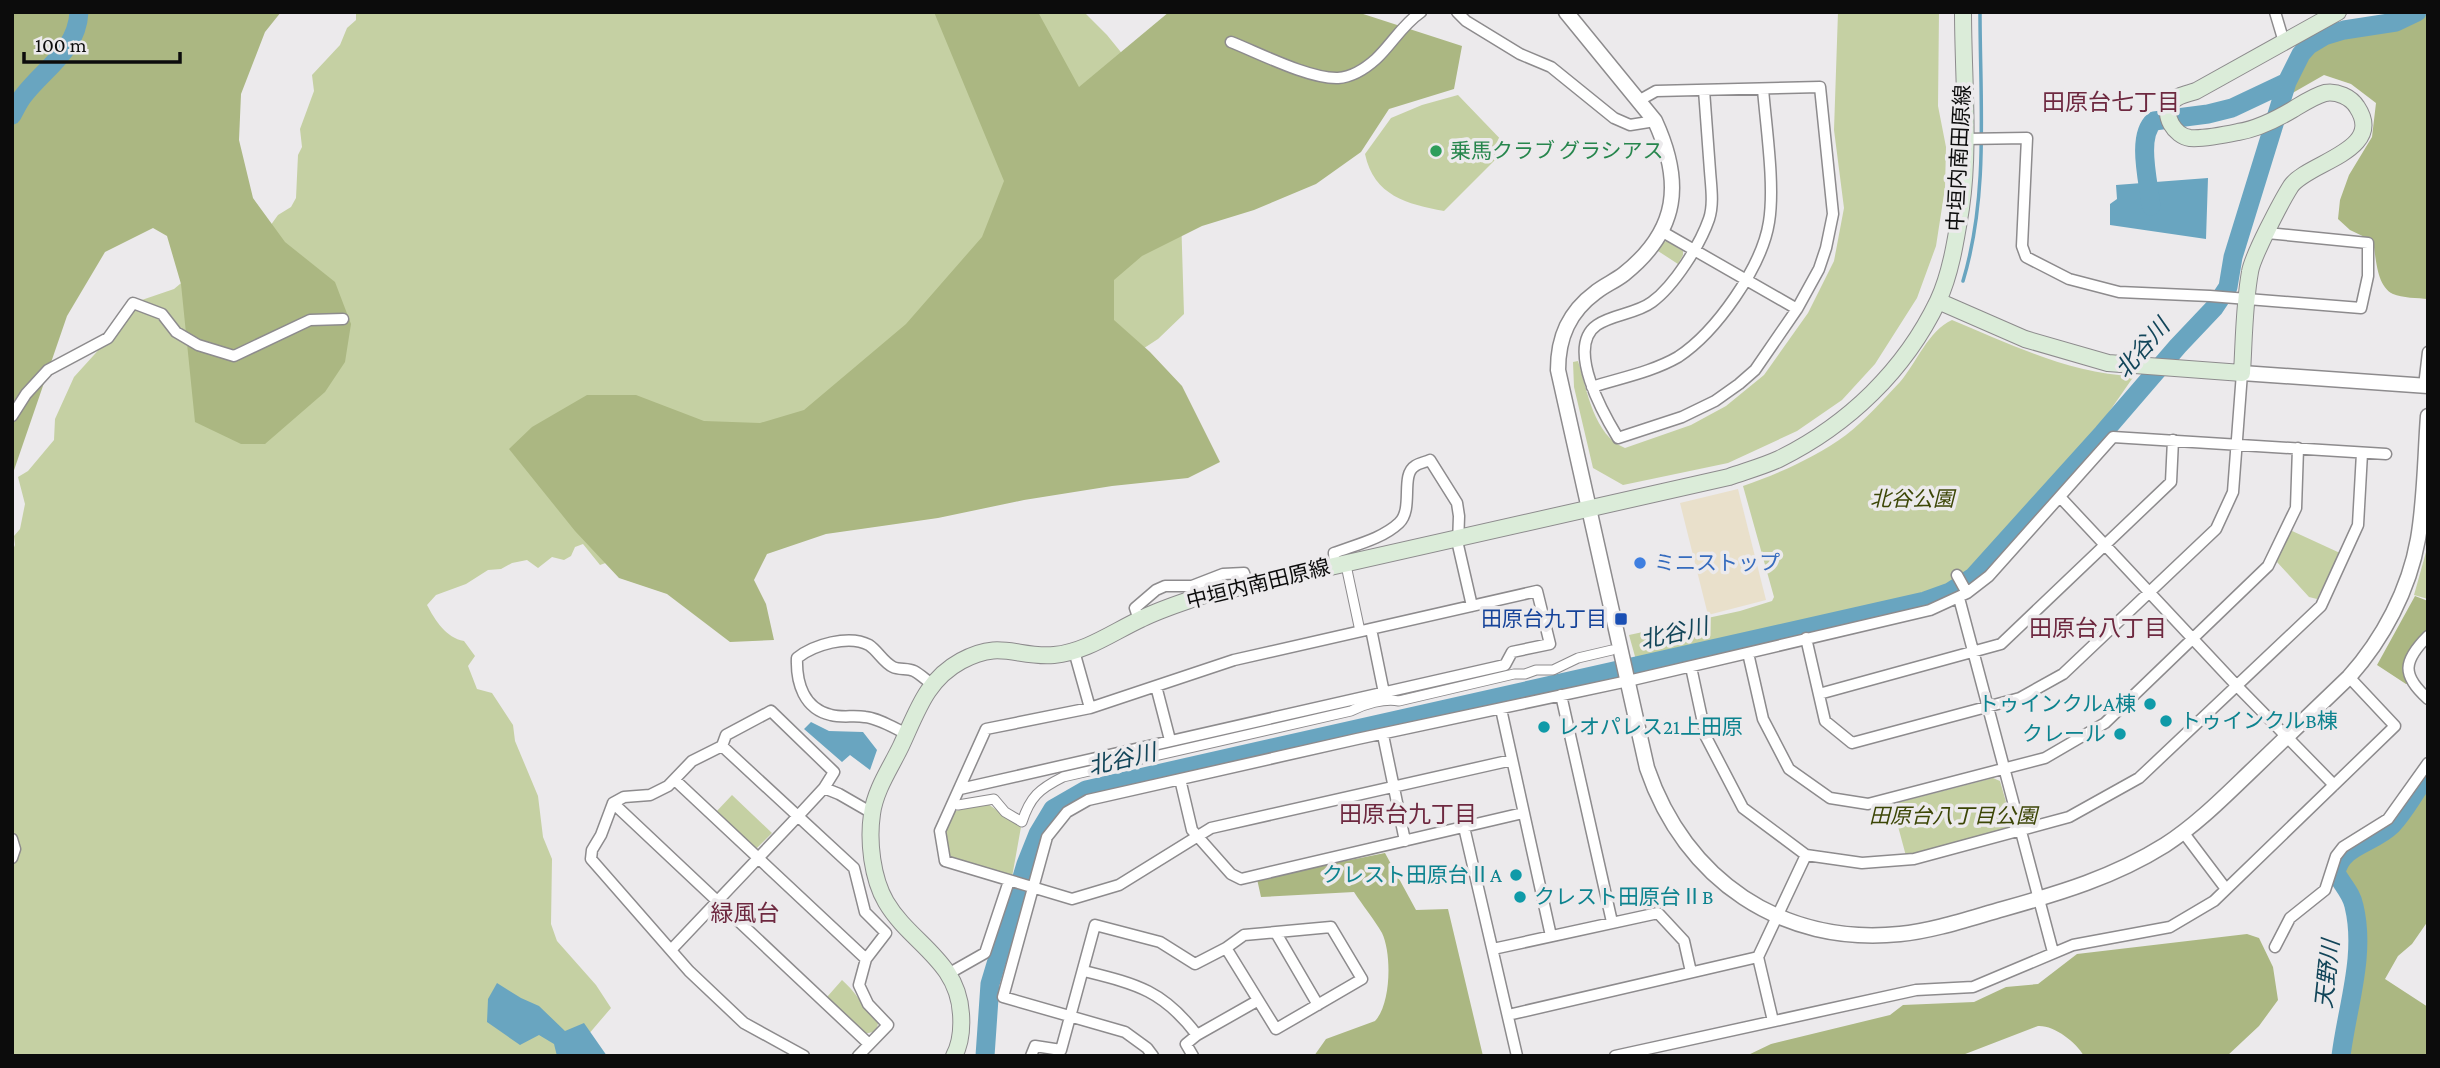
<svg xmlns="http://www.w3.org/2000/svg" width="2440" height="1068" viewBox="0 0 2440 1068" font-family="'Crimson Pro','Noto Sans JP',serif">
<rect width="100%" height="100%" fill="#eceaec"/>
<path fill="#e9e0cb" d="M1738 489 1766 600 1708 615 1680 503Z"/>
<path fill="#c5d0a3" d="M356 12H1084L1107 35 1137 72 1181 215 1184 314 1158 339 1135 354 617 559 600 565 583 544 575 547 571 556 564 560 552 557 538 568 527 560 512 563 501 569 488 570 466 584 436 595 427 605C435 620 446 638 464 641L475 656 468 666 477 689 492 693 513 725 515 741 538 796 543 837 552 859 551 924 557 941 596 985 611 1008 570 1056H12V873L17 843 12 825V552L15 545 14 536 20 529 25 504 18 477 28 471 54 440 55 419 74 377 132 313 133 303 174 289 186 279 265 233 278 215 291 207 296 198 298 155 302 147 300 129 314 91 312 75 340 45 347 28 356 20Z
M1838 12H1939L1938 106 1946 147 1945 188 1936 246 1917 298 1875 364 1842 400 1797 431 1728 463 1623 485 1593 468 1574 387 1573 362 1578 361C1587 390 1594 436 1625 448L1691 425 1726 406 1764 375 1808 313 1834 261 1844 208 1834 130Z
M1458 95 1508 147 1444 211C1407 204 1374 196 1365 154L1391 118 1422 105Z
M1667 241 1683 251V255L1678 264 1658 251 1663 242Z
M1952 320C2010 344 2070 374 2134 376L2109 412 2102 426C2048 484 2000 563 1926 595L1636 660 1629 635 1740 611 1772 601 1774 597 1743 486C1778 474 1816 457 1846 435 1865 420 1883 400 1900 382 1917 362 1928 331 1952 320Z
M2290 530 2340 553 2317 599 2309 597 2277 562Z
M2428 545V599L2414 595Z
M1993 778 2000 781 2012 823 2010 829 1906 856 1892 804Z
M732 795 772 833 756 849 716 812Z
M988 804 1021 827 1012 877 949 857 945 831 955 811Z
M842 980C856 992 865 1009 878 1023L877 1029 873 1032 864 1034 827 997Z"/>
<path fill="#abb782" d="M12 12H281L265 32 241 94 239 140 253 198 285 242 335 282 351 324 345 362 325 392 265 444H241L195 422 181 284 167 236 153 228 105 252 67 316 12 476Z
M934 12H1038L1079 87 1169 12H1357L1462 46 1454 89 1389 109 1361 152 1316 184 1254 210 1202 226 1142 256 1114 280V320L1150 352 1182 386 1220 462 1188 478 1112 486 1024 500 938 518 826 534 767 554 754 580 766 604 774 640 730 642 667 594 619 578 575 531 509 449 532 427 587 395H636L704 421 760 423 804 410 906 324 982 237 1004 181Z
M2414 12H2428V299C2418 298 2402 298 2393 294 2376 286 2376 256 2373 241L2350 230 2338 219 2340 200 2349 175 2372 137 2376 103 2351 84 2324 75 2289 95 2298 56 2313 43 2334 31 2388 25Z
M2415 596 2428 601V630L2408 657 2411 682 2406 684 2377 665Z
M2428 784V921L2412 944 2398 956 2385 979 2428 1007V1056H2336L2343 1029 2362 980 2364 949 2362 918 2356 896 2340 878V863L2396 826Z
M1385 853 1416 910 1448 909 1483 1056H1314L1326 1039 1375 1021C1391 1004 1392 954 1382 933 1374 919 1363 906 1354 892L1261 897 1257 879Z
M2247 934 2259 938 2273 967 2278 1000 2259 1026 2227 1056H2084C2076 1042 2054 1025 2038 1026L1960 1056H1746L1771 1044 1890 1015 1903 1005 1974 1002 2006 987 2038 984 2077 954Z"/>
<path fill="#69a5c0" d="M2208 178 2206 239 2110 225V204L2117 199 2116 185Z
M811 722 829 731 863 732 877 750 870 770 850 755 842 762 804 729Z
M497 983 521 998 539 1006 565 1031 584 1023 607 1056H557L554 1044 539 1035 520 1045 487 1022 488 999Z"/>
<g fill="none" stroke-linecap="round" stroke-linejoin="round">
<path stroke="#69a5c0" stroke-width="3.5" d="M1963 281C1989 195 1980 102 1980 12"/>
<path stroke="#69a5c0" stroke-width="19" d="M12 115C16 108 19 101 24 95 45 68 77 50 79 12
M2151 206C2149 184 2136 136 2154 121L2208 114 2232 108 2287 82
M985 1056 990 984 1026 864 1038 834 1053 809 1086 790 1925 601 1950 592 1973 577 2103 433 2178 346 2214 308 2228 287 2233 257 2287 82 2301 54 2309 45 2324 36 2344 30 2396 22 2417 12
M2341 1056C2347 1007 2366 955 2354 906 2352 894 2342 884 2336 873 2341 845 2373 844 2392 825 2406 810 2415 791 2428 775"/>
<g stroke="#8d8b8d" stroke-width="11">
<path id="pedestrian" d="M1347 570 1360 631
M958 805 994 799 1005 812 1022 822C1030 797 1039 789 1063 777L1351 711C1364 704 1385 698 1399 701L1514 674H1525L1536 670H1553L1578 658 1612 650"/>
</g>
<g stroke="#8d8b8d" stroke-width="13">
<path id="minor" d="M1457 12 1466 21 1520 54 1551 67 1614 118 1630 125 1655 121
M2275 12 2284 42
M1231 42C1259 53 1309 79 1338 78 1352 77 1366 68 1376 59 1392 44 1402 25 1421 12
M1640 100 1656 91 1820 87 1833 214 1826 248 1819 269 1797 309 1755 370 1739 384 1715 401 1682 417 1618 438C1604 415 1565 347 1597 325 1613 314 1636 314 1652 302 1674 286 1700 245 1709 219 1714 204 1711 186 1710 171 1708 144 1706 117 1704 90
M1964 139 2027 138 2022 246 2026 257 2069 279 2119 292 2210 296 2361 308 2368 276V243L2267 233
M1661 231 1797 309
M2424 386 2428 352
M1592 387C1620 378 1652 372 1678 357 1716 332 1762 267 1769 222 1775 185 1766 127 1763 89
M12 416 26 394 48 370 108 338 133 303 162 314 176 332 198 345 234 356 310 320 343 319
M2060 497 2237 686 2334 785
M1335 565 1334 553C1355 545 1382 539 1399 523 1414 509 1400 475 1415 466 1419 463 1426 462 1430 460L1457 503 1459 516 1458 545 1472 606
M1957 575 1967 593
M1959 598 2053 952
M1139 620 1135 608 1156 590 1165 586H1192L1223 574 1244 573 1248 585
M1371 629 1384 693
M2428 636C2403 661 2401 675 2428 699
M1806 638 1825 721 1852 743 2020 698 2063 674 2216 529 2233 492 2242 373
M1074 651 1090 708
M1748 653 1763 719 1789 769 1830 798 1868 804 2045 758 2105 723 2268 566 2296 508 2298 448
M1691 667 1706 737 1743 808 1806 855 1862 863 1914 859 2069 817 2139 778 2321 606 2358 525 2362 453
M1156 686 1170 740
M1819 694 2001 644 2171 482 2173 440
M1561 695 1612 922
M1501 709 1551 936
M907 734C894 728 878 718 865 717 854 715 842 718 831 715 804 709 796 683 797 658 813 645 849 634 869 645 878 651 883 662 893 667 899 670 908 668 914 671 920 674 926 680 932 684
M1383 735 1405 841
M722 746 854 868 865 912 886 933 866 959
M1180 779 1192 830 1231 874 1241 879 1523 813
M675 780 866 959 859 985 868 1004 888 1025 858 1056
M824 788 839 794 872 813
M960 789 1505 665 1512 652 1550 644 1537 591 1234 660 1090 708 986 729 940 831 945 861 1072 899 1119 885 1211 828 1512 760
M613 803 869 1044
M1464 827 1517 1056
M2183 832 2226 889
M12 839 15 849 12 858
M1276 933 1318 1005
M2275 947 2290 918 2325 890 2336 856 2343 847 2388 819 2428 763
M1493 949 1658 913 1684 941 1691 972
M671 950 799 815 824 788 834 772 771 711 726 735 722 746 692 761 668 786 650 795 624 797 613 803 601 835 592 850 591 859 689 971 744 1023 804 1056
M1758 957 1773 1021
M1084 971C1136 984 1163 990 1197 1035
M948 974 985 953 1009 881
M1508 1015 1758 957 1806 855
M1031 1056 1035 1046 1061 1050 1095 925 1160 942 1195 964 1226 948 1244 935 1331 927 1362 979 1276 1029 1226 948
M1153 1056 1147 1048 1125 1032 1003 997 1047 837 1067 812 1088 800 1357 739 1628 681 1930 610 1967 593 1989 576 2113 437 2386 454
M1193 1056 1186 1044 1197 1035 1257 1001
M1615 1056 1916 990 1973 987 2073 945 2170 927 2214 901 2395 726 2349 677"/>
</g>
<g stroke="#8d8b8d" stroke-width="17">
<path id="tertiary" d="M1566 12 1655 121C1683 182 1679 230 1624 274 1615 281 1605 285 1596 292 1569 312 1558 337 1558 370L1647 768C1685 880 1782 946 1900 934 1933 931 1971 918 2003 909 2060 893 2114 877 2165 845 2196 825 2223 798 2249 773 2282 741 2316 709 2349 677 2383 639 2409 590 2418 539 2425 499 2425 456 2428 416
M2242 373 2428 386"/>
</g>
<g stroke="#8d8b8d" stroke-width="18">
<path id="secondary" d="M1938 301 2025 339 2108 363 2242 373C2244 340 2244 305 2250 272 2252 257 2282 200 2291 186 2308 162 2386 151 2357 107 2351 97 2337 91 2325 93 2314 96 2302 104 2292 110 2275 120 2257 129 2238 132 2224 135 2204 139 2190 138 2175 136 2161 115 2172 102 2177 95 2188 94 2196 91L2338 12
M954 1056C961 1043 962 1028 961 1014 958 960 910 943 886 902 872 878 868 841 872 814 875 790 891 767 901 746 917 712 926 680 961 661 1001 639 1016 658 1054 655 1086 652 1113 632 1141 619 1161 609 1181 603 1201 596L1729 477C1746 471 1764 466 1779 459 1848 425 1905 370 1938 301 1951 273 1956 239 1961 208 1970 147 1963 75 1963 12"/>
</g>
<use href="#pedestrian" stroke="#fff" stroke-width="9"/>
<use href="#minor" stroke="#fff" stroke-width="10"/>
<use href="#tertiary" stroke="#fff" stroke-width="14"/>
<use href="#secondary" stroke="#dbecd9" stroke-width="16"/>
</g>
<circle fill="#2e9e5b" stroke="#eceaec" stroke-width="2.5" cx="1436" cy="151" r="7"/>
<circle fill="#3f7fe0" stroke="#eceaec" stroke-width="2.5" cx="1640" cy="563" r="7"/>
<rect fill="#1a4fb4" stroke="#eceaec" stroke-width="2.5" x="1614" y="612" width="14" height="14" rx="3.5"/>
<g fill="#0f9aa8" stroke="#eceaec" stroke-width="2.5">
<circle cx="2150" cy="704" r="7"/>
<circle cx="2166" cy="721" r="7"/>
<circle cx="1544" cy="727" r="7"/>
<circle cx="2120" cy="734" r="7"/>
<circle cx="1516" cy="875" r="7"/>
<circle cx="1520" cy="897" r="7"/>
</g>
<g text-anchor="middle" stroke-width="7" stroke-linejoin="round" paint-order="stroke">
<g font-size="21" fill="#27864d" stroke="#eceaec" text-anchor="start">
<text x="1450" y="158">乗馬クラブ グラシアス</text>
</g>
<g font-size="21" fill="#0c0c0c" stroke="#eceaec">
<text transform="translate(1959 158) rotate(-87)" y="7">中垣内南田原線</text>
<text transform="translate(1258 584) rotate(-14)" y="7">中垣内南田原線</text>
</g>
<g font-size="21" font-style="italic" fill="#3c4606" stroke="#eceaec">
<text x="1912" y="506">北谷公園</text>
<text x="1953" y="823">田原台八丁目公園</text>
</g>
<g font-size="21" fill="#366cbe" stroke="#eceaec" text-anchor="start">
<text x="1654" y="570">ミニストップ</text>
</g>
<g font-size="21" fill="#164399" stroke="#eceaec" text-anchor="end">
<text x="1607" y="626">田原台九丁目</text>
</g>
<g font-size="21" fill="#0d838f" stroke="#eceaec" text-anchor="end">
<text x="2136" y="711">トゥインクルA棟</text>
<text x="2180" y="728" text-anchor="start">トゥインクルB棟</text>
<text x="1558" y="734" text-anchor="start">レオパレス21上田原</text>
<text x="2106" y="741">クレール</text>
<text x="1502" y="882">クレスト田原台ⅡA</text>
<text x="1534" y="904" text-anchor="start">クレスト田原台ⅡB</text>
</g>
<g font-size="23" fill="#6e2940" stroke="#eceaec">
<text x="2111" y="110">田原台七丁目</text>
<text x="2098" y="636">田原台八丁目</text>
<text x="1408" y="822">田原台九丁目</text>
<text x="745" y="921">緑風台</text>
</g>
<g font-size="23" font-style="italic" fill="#124559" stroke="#eceaec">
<text transform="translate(2142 348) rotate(-49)" y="8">北谷川</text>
<text transform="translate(1674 633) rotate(-13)" y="8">北谷川</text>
<text transform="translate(1122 759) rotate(-13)" y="8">北谷川</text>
<text transform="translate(2327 974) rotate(-84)" y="8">天野川</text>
</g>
</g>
<rect width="2440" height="1068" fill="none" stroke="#0c0c0c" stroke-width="28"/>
<path d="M24 52v10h156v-10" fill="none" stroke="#0c0c0c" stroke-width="3.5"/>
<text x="35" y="52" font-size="21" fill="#0c0c0c" stroke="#eceaec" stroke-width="5" paint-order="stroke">100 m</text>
</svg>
